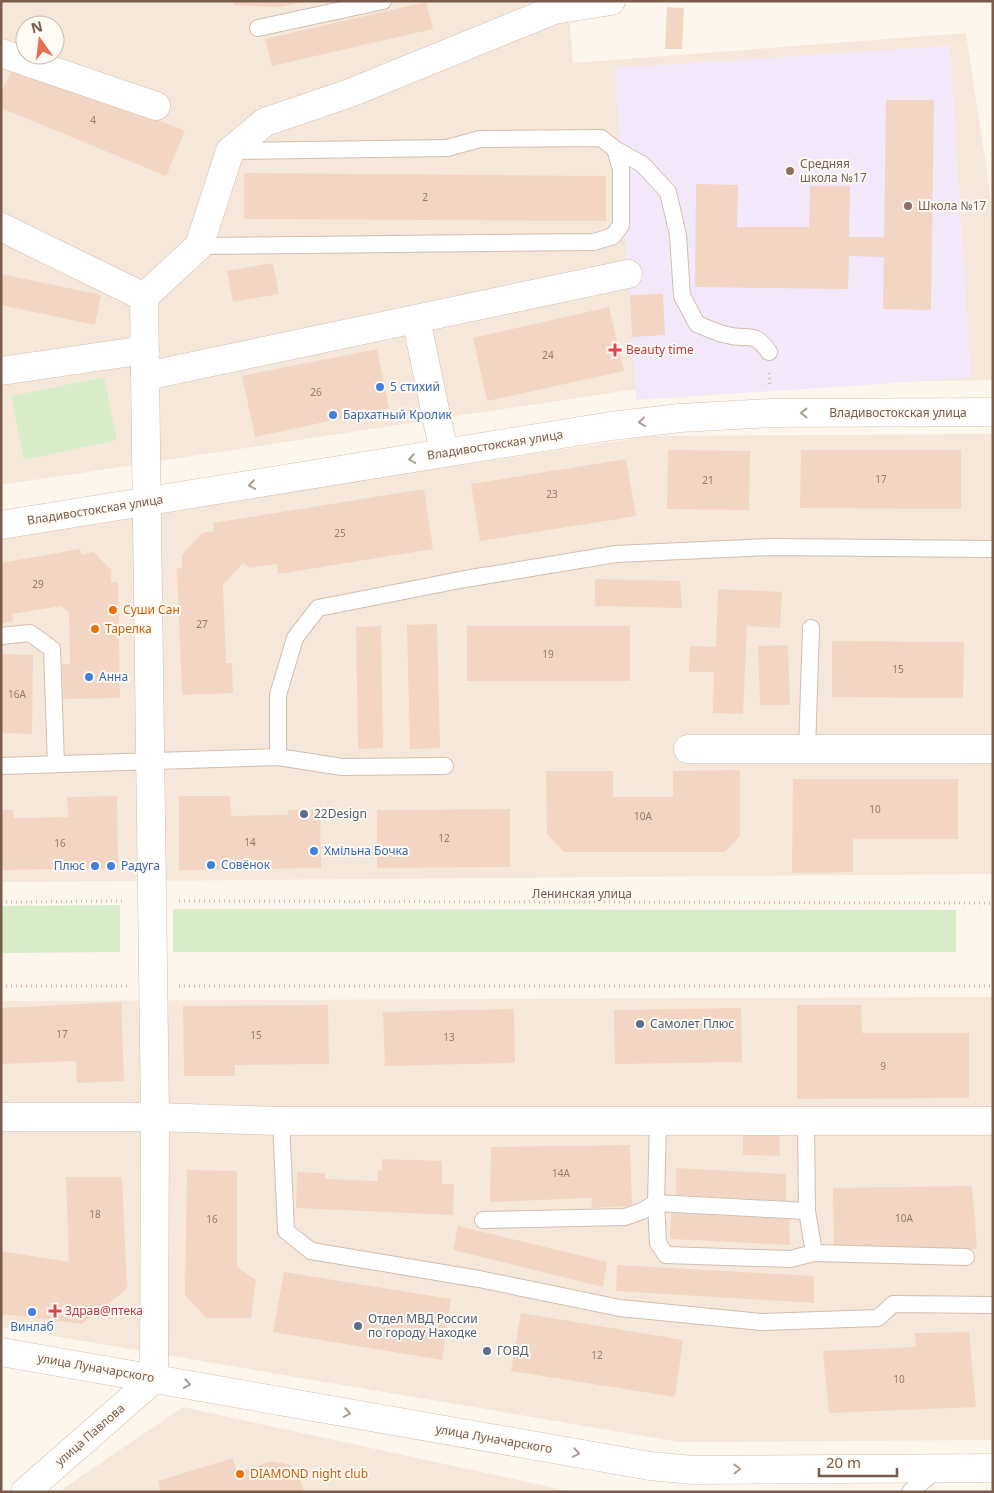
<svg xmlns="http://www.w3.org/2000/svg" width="994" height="1493" viewBox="0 0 994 1493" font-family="'Noto Sans',sans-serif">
<rect width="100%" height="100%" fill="#fdf6ec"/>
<path fill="#f5e8da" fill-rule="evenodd" d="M1 1H568L573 63 966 33 993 213V380L663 385 1 485ZM25 25H55V55H25Z
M993 434V874L1 882V536L650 436Z
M993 997V1440L679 1442 1 1327V1001Z
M183 1407 573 1492H58Z"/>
<path fill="#f3e8fa" d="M950 46 971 378 636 400 615 68Z"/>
<path fill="#d8ecc9" d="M104 377 117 440 24 460 11 396Z
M120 905V952L1 953V906Z
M173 909 956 910V952H173Z"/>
<path fill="#f3d5c3" d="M234 1H305V2L278 7 234 5Z
M426 2 433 29 272 66 265 39Z
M667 7 684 8 682 49H665Z
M15 62 185 131 166 176 1 108V94Z
M886 100H934L931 310 883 309 884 257 849 256 848 289 695 287 696 184 738 185 737 227H809L810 186H850L849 237H884Z
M244 173 606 176V221L244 219Z
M273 263 279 294 233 302 227 271Z
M1 274 101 295 95 325 1 305Z
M663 294 665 335 632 337 630 295Z
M609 307 624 371 487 401 473 338Z
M377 349 389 408 255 437 242 376Z
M668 450 750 451 749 510 667 509Z
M801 450H961V509L800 508Z
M626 459 636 516 480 541 471 484Z
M424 489 433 549 278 574 277 564 249 568 243 563 223 585 226 663H232L233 693 182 695 177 569 182 568V555L202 533 214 531 213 523Z
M80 549 81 555 94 552 111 570V582H118L120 698 63 699 62 664H70L69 612 61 606 12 614 13 621 1 624V563Z
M595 579 680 581 682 608 595 606Z
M718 589 782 592 780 628 747 626 743 714 713 713 714 672H689L690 646 716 647Z
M437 624 440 748 410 749 407 625Z
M381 626 383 748 358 749 356 627Z
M467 626H630V681H467Z
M832 641 964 642 963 698 832 697Z
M788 645 790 705H760L758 646Z
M1 654 33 655 32 734 1 733Z
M740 770V836L725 852H564L547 834 546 771H613V797H673V771Z
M793 779H958V839H853V872L792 873Z
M117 796 118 868 1 870V810H13L14 818 68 817 67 797Z
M179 796H230L231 816 288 815V810H320L321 868 179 870Z
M510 809V867L377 868V810Z
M121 1002 124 1081 77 1083 76 1061 1 1064V1008Z
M328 1005 329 1064 235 1065V1076H184L183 1006Z
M797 1005H861L862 1033H969V1098L797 1099Z
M741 1008 742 1062 615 1064 614 1010Z
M514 1009 515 1063 385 1066 383 1012Z
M743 1128 779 1130 780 1156 743 1155Z
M630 1145 632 1206 592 1208 591 1198 490 1202 491 1147Z
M382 1159 442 1161V1184H454L453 1215 296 1208 297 1172 325 1173V1179L378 1181 377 1170 382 1171Z
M676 1168 786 1174V1201L676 1195Z
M187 1170 237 1171V1267L256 1280 251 1318H206L185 1295Z
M66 1177H122L127 1289 82 1324 1 1314V1251L69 1262Z
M972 1186 977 1249 834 1248 833 1188Z
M671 1213 789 1219 790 1245 670 1239Z
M458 1226 607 1262 603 1287 453 1250Z
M617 1265 814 1276V1303L616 1291Z
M284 1272 451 1299 442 1360 273 1332Z
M521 1313 683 1340 675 1397 511 1371Z
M969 1332 976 1407 829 1413 823 1351 916 1347 915 1333Z
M233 1458 237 1472 272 1461 290 1465 299 1476 304 1492H161L158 1481Z"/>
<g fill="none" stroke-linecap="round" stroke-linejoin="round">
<g stroke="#d1beb0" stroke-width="18">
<path id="service" d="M258 28 383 1
M615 149 642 164 668 192 678 235 682 296 697 324C707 328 717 333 727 335 748 341 753 329 769 352
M199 246 594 242 613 236 621 225V169L615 149 601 138 480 139 447 148 230 151
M1 636 30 633 52 649 56 764
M807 750 811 628
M278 757 342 767 445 766
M1 766 278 757V695L295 638 318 608 465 579 616 554 772 547 993 549
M281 1121 286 1231 311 1251 479 1279 620 1308 761 1322 878 1318 893 1304 993 1305
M658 1121 656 1203 658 1243 666 1255 790 1259 814 1253 966 1257
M806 1121 807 1211 814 1253
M483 1220 625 1217 642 1211 656 1203 807 1211
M910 1492 939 1468"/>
</g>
<g stroke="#d1beb0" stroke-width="29">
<path id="minor" d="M1 53 156 106
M144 297 199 246 230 151 265 122 350 93 554 10 611 1
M416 319 444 453
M1 371 145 350
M146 376 628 274
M688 749H993
M1 1117H155L281 1121H993"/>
</g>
<g stroke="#d1beb0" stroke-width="29">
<path id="tertiary" d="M1 227 144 297 155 1117 154 1379 25 1492"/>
</g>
<g stroke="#d6c0b0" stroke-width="29">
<path id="secondary" d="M1 525 611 426 680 418 771 413 993 412
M1 1352 650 1466 693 1470 993 1468"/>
</g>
<path stroke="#d9b8a5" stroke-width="3" stroke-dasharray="1 4" stroke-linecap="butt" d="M769 373 770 386
M179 901 993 903
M1 902 126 901
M1 986H128
M179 986H993"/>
<use href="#service" stroke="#fff" stroke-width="16"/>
<use href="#minor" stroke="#fff" stroke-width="28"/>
<use href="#tertiary" stroke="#fff" stroke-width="28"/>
<use href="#secondary" stroke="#fff" stroke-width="28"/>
</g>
<defs><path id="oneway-chevron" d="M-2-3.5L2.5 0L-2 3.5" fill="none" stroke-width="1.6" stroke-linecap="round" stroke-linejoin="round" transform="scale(1.25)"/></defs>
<g stroke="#af9d94">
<use href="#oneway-chevron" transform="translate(804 413) rotate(180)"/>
<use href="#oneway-chevron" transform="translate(642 422) rotate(174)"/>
<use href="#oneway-chevron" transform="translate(412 459) rotate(171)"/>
<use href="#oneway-chevron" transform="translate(252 485) rotate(171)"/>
<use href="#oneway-chevron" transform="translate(187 1384) rotate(10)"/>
<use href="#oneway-chevron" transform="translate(347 1413) rotate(10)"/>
<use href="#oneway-chevron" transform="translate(576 1453) rotate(10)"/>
<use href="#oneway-chevron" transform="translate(737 1469)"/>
</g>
<g fill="#8d6e63" stroke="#fffaf3" stroke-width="2">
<circle cx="790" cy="171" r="5"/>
<circle cx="908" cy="206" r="5"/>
</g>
<g fill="#e0444e" stroke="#fffaf3" stroke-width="2">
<path d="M612.5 342.5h5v5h5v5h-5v5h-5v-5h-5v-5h5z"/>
<path d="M52.5 1303.5h5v5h5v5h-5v5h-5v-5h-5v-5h5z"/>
</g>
<g fill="#3f7fe0" stroke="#fffaf3" stroke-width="2">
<circle cx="380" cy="387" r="5"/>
<circle cx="333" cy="415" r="5"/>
<circle cx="89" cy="677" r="5"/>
<circle cx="314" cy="851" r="5"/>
<circle cx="211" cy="865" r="5"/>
<circle cx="95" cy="866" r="5"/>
<circle cx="111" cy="866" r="5"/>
<circle cx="32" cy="1312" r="5"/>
</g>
<g fill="#e8710a" stroke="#fffaf3" stroke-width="2">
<circle cx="113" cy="610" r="5"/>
<circle cx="95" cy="629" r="5"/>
<circle cx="240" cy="1474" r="5"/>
</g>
<g fill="#5c6f8a" stroke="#fffaf3" stroke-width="2">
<circle cx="304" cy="814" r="5"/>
<circle cx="640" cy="1024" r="5"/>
<circle cx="358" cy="1326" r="5"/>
<circle cx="487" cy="1351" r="5"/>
</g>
<g text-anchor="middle" stroke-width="4" stroke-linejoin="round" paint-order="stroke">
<g font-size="10" fill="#987a6a">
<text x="93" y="124">4</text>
<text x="425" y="201">2</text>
<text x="548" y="359">24</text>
<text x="316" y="396">26</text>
<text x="881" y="483">17</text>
<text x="708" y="484">21</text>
<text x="552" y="498">23</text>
<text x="340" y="537">25</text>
<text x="38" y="588">29</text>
<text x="202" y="628">27</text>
<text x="548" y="658">19</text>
<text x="898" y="673">15</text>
<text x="17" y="698">16А</text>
<text x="875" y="813">10</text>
<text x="643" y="820">10А</text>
<text x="444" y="842">12</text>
<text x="250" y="846">14</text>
<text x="60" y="847">16</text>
<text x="62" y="1038">17</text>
<text x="256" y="1039">15</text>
<text x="449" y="1041">13</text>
<text x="883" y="1070">9</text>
<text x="561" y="1177">14А</text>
<text x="95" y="1218">18</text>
<text x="904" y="1222">10А</text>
<text x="212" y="1223">16</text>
<text x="597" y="1359">12</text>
<text x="899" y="1383">10</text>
</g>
<g font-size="12" fill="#785e54" stroke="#fffaf3" text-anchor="start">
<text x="800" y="168">Средняя<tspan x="800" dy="14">школа №17</tspan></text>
<text x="918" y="210">Школа №17</text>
</g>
<g font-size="12" fill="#be3a42" stroke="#fffaf3" text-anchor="start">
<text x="626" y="354">Beauty time</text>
<text x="65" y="1315">Здрав@птека</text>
</g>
<g font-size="12" fill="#366cbe" stroke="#fffaf3" text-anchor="start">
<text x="390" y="391">5 стихий</text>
<text x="343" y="419">Бархатный Кролик</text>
<text x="99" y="681">Анна</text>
<text x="324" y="855">Хмільна Бочка</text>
<text x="221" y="869">Совёнок</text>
<text x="85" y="870" text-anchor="end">Плюс</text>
<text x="121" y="870">Радуга</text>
<text x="32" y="1331" text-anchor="middle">Винлаб</text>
</g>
<g font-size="12" fill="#7a5c4d" stroke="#fffaf3">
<text x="898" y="417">Владивостокская улица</text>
<text transform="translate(495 445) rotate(-9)" y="4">Владивостокская улица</text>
<text transform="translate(95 510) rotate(-9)" y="4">Владивостокская улица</text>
<text x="582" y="898">Ленинская улица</text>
<text transform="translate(96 1368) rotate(10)" y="4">улица Луначарского</text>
<text transform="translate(90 1435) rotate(-41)" y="4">улица Павлова</text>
<text transform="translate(494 1439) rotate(10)" y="4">улица Луначарского</text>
</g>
<g font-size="12" fill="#c56008" stroke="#fffaf3" text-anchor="start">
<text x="123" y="614">Суши Сан</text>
<text x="105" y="633">Тарелка</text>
<text x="250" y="1478">DIAMOND night club</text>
</g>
<g font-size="12" fill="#4e5e75" stroke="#fffaf3" text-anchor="start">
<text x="314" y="818">22Design</text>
<text x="650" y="1028">Самолет Плюс</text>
<text x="368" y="1323">Отдел МВД России<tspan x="368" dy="14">по городу Находке</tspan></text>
<text x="497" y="1355">ГОВД</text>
</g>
</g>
<rect width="994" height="1493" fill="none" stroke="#7a5c4d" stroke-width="5"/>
<g transform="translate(40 40) rotate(346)"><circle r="24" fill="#fffaf3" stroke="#cabbb1"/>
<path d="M0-4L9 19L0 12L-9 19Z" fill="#e76f51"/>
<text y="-8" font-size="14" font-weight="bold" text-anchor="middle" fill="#7a5c4d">N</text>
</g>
<path d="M819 1468v8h78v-8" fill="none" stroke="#7a5c4d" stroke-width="2.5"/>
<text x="826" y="1468" font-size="15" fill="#7a5c4d" stroke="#fffaf3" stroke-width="4" paint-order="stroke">20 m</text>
</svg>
